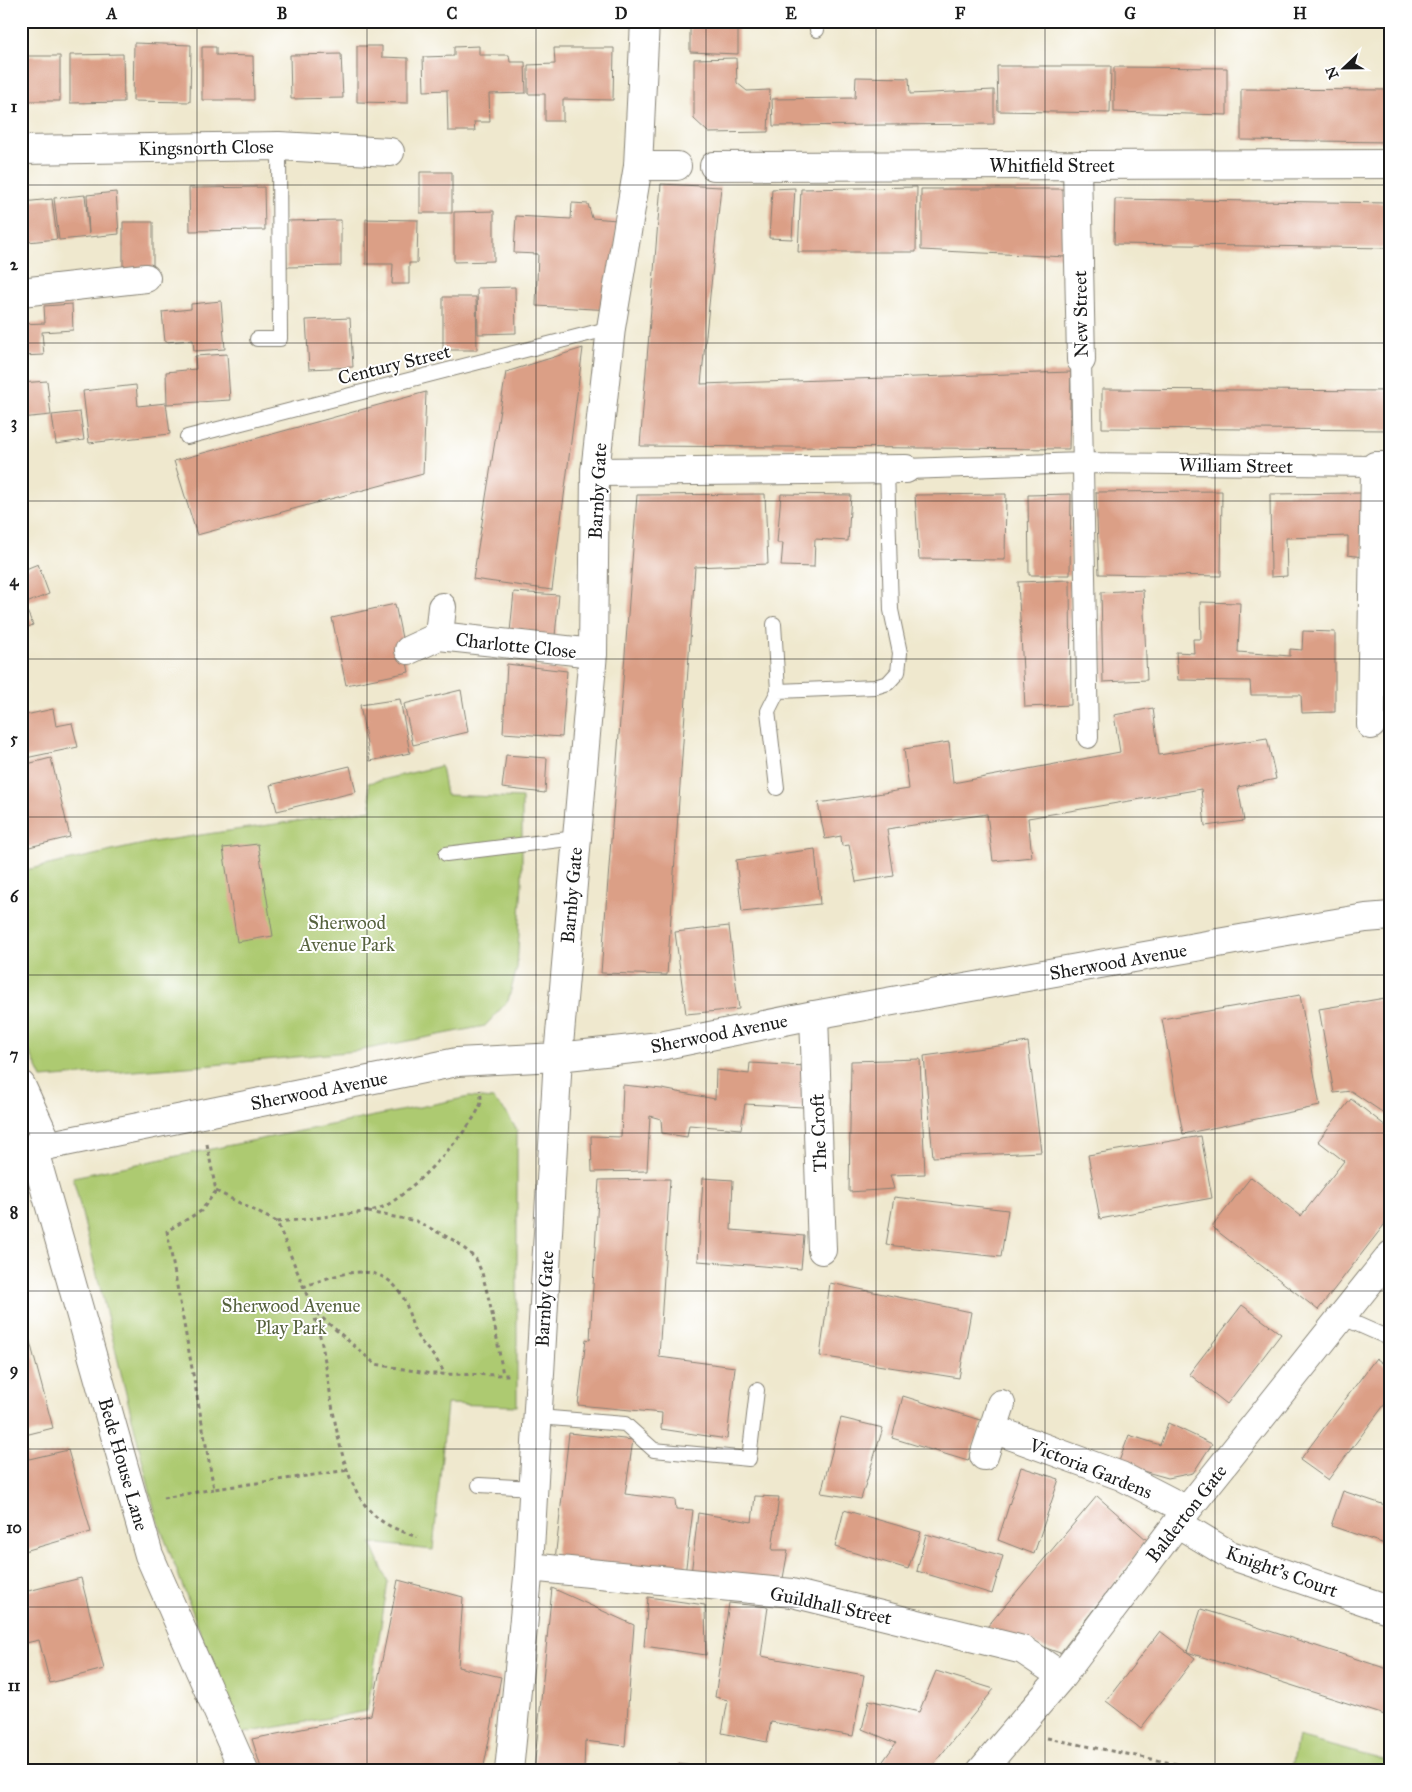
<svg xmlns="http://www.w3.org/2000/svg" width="1412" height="1792" viewBox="0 0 1412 1792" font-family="'IM FELL Great Primer',serif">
<rect width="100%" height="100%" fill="#fff"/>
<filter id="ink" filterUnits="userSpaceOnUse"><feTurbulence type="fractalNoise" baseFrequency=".02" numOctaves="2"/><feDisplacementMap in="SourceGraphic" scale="10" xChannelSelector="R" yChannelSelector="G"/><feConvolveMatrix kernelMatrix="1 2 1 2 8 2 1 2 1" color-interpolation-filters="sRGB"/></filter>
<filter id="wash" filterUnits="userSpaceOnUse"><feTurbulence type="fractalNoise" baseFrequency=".0096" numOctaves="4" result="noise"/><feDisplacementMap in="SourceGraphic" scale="20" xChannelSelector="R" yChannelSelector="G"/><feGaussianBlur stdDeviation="1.12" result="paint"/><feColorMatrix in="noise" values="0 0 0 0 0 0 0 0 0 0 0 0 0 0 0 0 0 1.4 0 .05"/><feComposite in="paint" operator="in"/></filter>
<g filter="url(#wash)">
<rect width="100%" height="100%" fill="#efe8ce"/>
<path fill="#adca71" stroke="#647346" d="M441 766 446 795 522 798V882L517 968 508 1001 485 1026 357 1051 213 1065 42 1078 21 1034V871L153 842 372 810 368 783Z
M469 1097 493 1099 505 1111 517 1130V1406L447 1404 433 1550 371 1543 388 1582 367 1711 239 1734 156 1516 73 1177Z
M1298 1737 1391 1762V1771H1291Z"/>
<g id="blocks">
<path fill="#db9f86" d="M690 21H738V54L690 52Z
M134 43 191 45 190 102 133 101Z
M357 46H382V57L408 58V103L357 102Z
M479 46V55H509L510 62H525L526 93 489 94 490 122H474L475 131H448L447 90 424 91 423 57 454 56V47Z
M202 47H216V55L253 56 254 100H202Z
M554 48H614L613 100 563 99V121H545V94H528V65L555 64Z
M123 54 124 102 70 103V55Z
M341 54 343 98 291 99 290 55Z
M21 56H60V101H21Z
M736 58 737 83 747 91 770 90 768 132 709 133 694 119V59Z
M997 66H1111L1110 113 998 111Z
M1114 67 1227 68V115L1114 112Z
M856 77 909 78 910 94 994 90V124L773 126 772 99 855 98Z
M1241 89 1391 90V142L1241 140Z
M420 172H452V213H420Z
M661 184 721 187 701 384 1071 372 1069 449 640 446Z
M264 187 265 230 190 231 189 188Z
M917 187 916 252H798L801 189Z
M795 188 792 239 769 238 772 189Z
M921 189H1067L1066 257 921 250Z
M116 192 119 234 59 240 54 198 85 195 89 234 87 195Z
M52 199 57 239 28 242 23 202Z
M1115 199 1391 203V248L1114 244Z
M572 203 588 204 592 218 617 220 613 310 536 306 538 254 514 253 516 216 571 219Z
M494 211V261L454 262V212Z
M366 219 418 220 417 263H409V284H392L393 264H366Z
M341 220V266L287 267 286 221Z
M123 222H153V274H123Z
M515 287 516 333 478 334 477 288Z
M443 297H476L477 350H443Z
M221 301 225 349 194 351 193 340 165 342 162 312 191 309V304Z
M72 304 73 330 42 332 44 355 21 356V324L45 323 44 306Z
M350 318 353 367 309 369 306 320Z
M583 348 552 590 473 579 506 372Z
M227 354 230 400 167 404 166 372 196 369 195 356Z
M47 381 51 415 21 418V383Z
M136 385 138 406 166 403 170 434 89 443 83 391Z
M1102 389 1391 391V430L1102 428Z
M426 392 423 474 197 535 174 461Z
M80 412 84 440 56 444 52 415Z
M1222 491 1221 576 1099 574 1096 492Z
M1362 493 1363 557 1348 555V536L1286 538 1287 576 1271 577 1270 494Z
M765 494 768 564 695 567 667 975 601 973 637 495Z
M781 494 851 495 848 541 815 539 814 567 781 566 783 543H777Z
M1006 494 1005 560 919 559 915 495Z
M1071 494 1070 575H1029L1028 495Z
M38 564 49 594 24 604 33 625 21 630V571Z
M1070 580 1071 705 1025 707 1018 582Z
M1143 590 1147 680 1103 682 1101 592Z
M514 592 559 595 555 636 510 632Z
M1200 602 1240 603 1238 652 1290 656V649L1302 650 1303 631 1335 632V712L1302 713 1301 695H1251L1250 681 1178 680 1176 652 1194 653 1193 639H1201Z
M395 604 409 672 346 685 332 618Z
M507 664 567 671 562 737 503 733Z
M461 690 468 732 413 745 404 704Z
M400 699 410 753 370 761 360 705Z
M1153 708 1159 755 1267 738 1276 779 1238 787 1244 821 1205 826 1201 789 1028 818 1032 857 993 861 987 814 887 829 894 876 856 882 849 845 842 846 841 836 825 839 818 803 909 789 904 749 949 742 953 783 1120 752 1114 715Z
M53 709 56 726 72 723 78 747 21 759V716Z
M506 755 547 758 545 793 502 788Z
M51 758 70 837 21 849V786L27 785 23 765Z
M350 766 356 792 277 811 270 785Z
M258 844 273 936 237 942 223 848Z
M815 849 820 904 742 912 736 860Z
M729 926 739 1009 686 1014 675 932Z
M1300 995 1320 1106 1183 1134 1162 1019Z
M1391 997V1118L1351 1091 1334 1093 1319 1009Z
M1028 1042 1041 1152 933 1157 924 1056Z
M920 1059 925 1174 890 1175 894 1189 849 1192 851 1061Z
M750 1063 806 1066 803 1107 745 1104 741 1129 689 1125 687 1137 662 1133 661 1119 650 1116 647 1171 592 1172 591 1136 621 1137 623 1085 662 1089 715 1099 716 1070 749 1074Z
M1351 1099 1391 1130V1216L1318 1310 1212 1227 1251 1177 1301 1216 1344 1161 1318 1141Z
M1201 1136 1212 1198 1100 1219 1088 1155Z
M703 1178 733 1180 731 1230 804 1236 801 1269 698 1261Z
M670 1179 659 1357 735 1367 727 1439 661 1429 662 1413 578 1405 586 1339 590 1340 599 1180Z
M894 1197 1008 1210 1001 1257 886 1245Z
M830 1283 971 1312 959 1378 820 1356Z
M1242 1305 1281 1334 1227 1404 1189 1374Z
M21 1308 53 1428 21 1436Z
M1376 1358 1391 1370V1396L1328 1480 1300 1460Z
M903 1396 983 1421 968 1461 892 1438Z
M841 1418 883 1428 861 1499 821 1493Z
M1168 1423 1212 1444 1193 1473 1168 1478 1118 1464 1129 1435 1160 1445Z
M569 1433 633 1440 625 1494 675 1500 676 1509 693 1510 685 1575 555 1560Z
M21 1443 29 1459 68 1450 91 1532 21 1552Z
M1021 1467 1059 1479 1034 1554 998 1540Z
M1343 1491 1391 1507V1546L1331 1526Z
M755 1496 779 1497 772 1550H788L782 1584 691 1575 698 1513 752 1522Z
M1097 1496 1147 1540 1060 1653 987 1627Z
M844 1510 921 1532 908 1569 835 1547Z
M926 1534 1003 1556 992 1594 917 1571Z
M81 1578 104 1669 50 1683 39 1640 26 1643 21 1624V1607L28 1605 24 1592Z
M398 1580 463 1597 458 1667 501 1677 483 1771H262L252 1739 371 1715Z
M552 1588 634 1625 625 1746 585 1741 584 1771H534Z
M648 1597 705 1605 706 1655 644 1646Z
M729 1603 768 1607 761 1656 864 1675 853 1736 771 1722 767 1742 722 1733 728 1700 715 1697Z
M1201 1609 1391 1670V1717L1187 1652Z
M1160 1631 1195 1658 1141 1728 1106 1701Z
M936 1671 994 1689 928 1771H876L896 1743 862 1729 869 1700 919 1712Z
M679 1764 717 1770V1771H678Z"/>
</g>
</g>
<g filter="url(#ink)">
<use href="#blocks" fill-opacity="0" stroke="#868275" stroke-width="1"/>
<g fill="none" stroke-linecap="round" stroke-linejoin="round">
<g stroke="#868275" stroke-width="16">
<path id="service" d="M817 30V21
M257 339H280L279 146
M187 437 611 328
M774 624 778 691 768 711 777 788
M778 691 875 687 888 683 898 672 900 653 891 610 887 469
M446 854 576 838
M1341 1317 1391 1339
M538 1417 625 1424 654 1450 749 1459 757 1390
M479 1485 534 1488"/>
</g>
<g stroke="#868275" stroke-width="22">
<path id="pedestrian" d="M1081 360 1088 738
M906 469 1082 463 1375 466"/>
</g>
<g stroke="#868275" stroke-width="30">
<path id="minor" d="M21 150 279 146 390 152
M1077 165 1081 360
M638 166H677
M714 166 1391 164
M21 292 146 278
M595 472 906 469
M439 636 442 607
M409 650 439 636 593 653
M1371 725 1375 466H1391
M814 1015 822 1250
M21 1085 48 1144
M33 1147 149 1555 244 1771
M993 1429 1001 1404
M984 1456 993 1429 1121 1476 1187 1510
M1177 1523 1230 1555 1391 1610
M529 1567 792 1593 1023 1650 1062 1676
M509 1771 529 1567 558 1057
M981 1771 1062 1676 1187 1510 1391 1255"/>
</g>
<g stroke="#868275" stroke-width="30">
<path id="tertiary" d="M558 1057 593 653 595 472 611 328 638 166 645 21
M21 1151 457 1062 558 1057 660 1046 814 1015 1263 935 1366 918 1391 916"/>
</g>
<path stroke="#868275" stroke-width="3" stroke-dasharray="4 4" stroke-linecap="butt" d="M207 1144 216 1191 201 1211 167 1231 214 1489 349 1470
M216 1191 277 1222 313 1310 375 1364 432 1374 510 1375
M368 1212 416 1221 457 1242 476 1259 482 1273 488 1296 495 1327 503 1375
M277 1222C298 1220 318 1218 338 1215 353 1213 369 1213 383 1207 406 1198 477 1125 481 1102 481 1098 481 1094 480 1090
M303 1287C337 1274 380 1257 403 1297 409 1308 410 1322 416 1334 421 1343 429 1350 435 1358 439 1363 442 1369 445 1374
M313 1311C317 1326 322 1340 324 1356 333 1402 338 1481 373 1514 385 1526 401 1531 417 1537
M163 1498 214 1489
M1047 1738 1211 1771"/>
<use href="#service" stroke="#fff" stroke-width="14"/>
<use href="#pedestrian" stroke="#fff" stroke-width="20"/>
<use href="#minor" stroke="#fff" stroke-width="28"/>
<use href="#tertiary" stroke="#fff" stroke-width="28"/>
</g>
</g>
<path fill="none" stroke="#1c1c1c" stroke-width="1" stroke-opacity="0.55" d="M197 21V1771M367 21V1771M536 21V1771M706 21V1771M876 21V1771M1045 21V1771M1215 21V1771M21 185H1391M21 343H1391M21 501H1391M21 659H1391M21 817H1391M21 975H1391M21 1133H1391M21 1291H1391M21 1449H1391M21 1607H1391"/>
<g text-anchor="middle" stroke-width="4" stroke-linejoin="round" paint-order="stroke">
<g font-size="19" fill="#1c1c1c" stroke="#fff">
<text transform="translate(206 147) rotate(-1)" y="7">Kingsnorth Close</text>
<text x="1052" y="172">Whitfield Street</text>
<text transform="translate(1080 314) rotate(-91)" y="7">New Street</text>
<text transform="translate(394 364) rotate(-14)" y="7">Century Street</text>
<text transform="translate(1236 465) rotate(1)" y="7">William Street</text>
<text transform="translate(597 491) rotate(-87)" y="7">Barnby Gate</text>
<text transform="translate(516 645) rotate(6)" y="7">Charlotte Close</text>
<text transform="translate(571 895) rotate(-85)" y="7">Barnby Gate</text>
<text transform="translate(1118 961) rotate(-10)" y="7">Sherwood Avenue</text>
<text transform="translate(719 1033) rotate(-11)" y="7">Sherwood Avenue</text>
<text transform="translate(319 1090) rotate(-11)" y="7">Sherwood Avenue</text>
<text transform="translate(818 1133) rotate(-92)" y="7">The Croft</text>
<text transform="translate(544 1299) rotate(-87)" y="7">Barnby Gate</text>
<text transform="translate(124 1464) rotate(74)" y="7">Bede House Lane</text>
<text transform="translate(1091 1468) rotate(22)" y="7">Victoria Gardens</text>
<text transform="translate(1186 1513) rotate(-52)" y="7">Balderton Gate</text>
<text transform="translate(1282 1571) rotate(20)" y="7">Knight's Court</text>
<text transform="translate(831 1605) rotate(12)" y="7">Guildhall Street</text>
</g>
<g font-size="19" fill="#56623e" stroke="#fff">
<text x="347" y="929">Sherwood<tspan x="347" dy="22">Avenue Park</tspan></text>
<text x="291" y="1312">Sherwood Avenue<tspan x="291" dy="22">Play Park</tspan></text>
</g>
</g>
<rect width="1412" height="1792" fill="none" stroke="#fff" stroke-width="55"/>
<g transform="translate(1344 68) rotate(248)" stroke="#ffffff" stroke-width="4" paint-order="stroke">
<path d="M0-4L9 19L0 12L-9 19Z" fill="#1c1c1c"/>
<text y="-8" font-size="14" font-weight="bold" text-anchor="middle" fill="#1c1c1c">N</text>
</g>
<rect x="28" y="28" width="1356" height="1736" fill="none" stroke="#1c1c1c" stroke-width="2"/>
<g font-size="16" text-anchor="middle" font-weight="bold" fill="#1c1c1c">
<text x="112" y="19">A</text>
<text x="282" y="19">B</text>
<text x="452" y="19">C</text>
<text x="621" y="19">D</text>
<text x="791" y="19">E</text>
<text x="960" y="19">F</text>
<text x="1130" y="19">G</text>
<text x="1300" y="19">H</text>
<text x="14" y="112">1</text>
<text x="14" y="270">2</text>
<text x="14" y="428">3</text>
<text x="14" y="586">4</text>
<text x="14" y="744">5</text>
<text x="14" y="902">6</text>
<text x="14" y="1060">7</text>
<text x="14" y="1218">8</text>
<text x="14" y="1375">9</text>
<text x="14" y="1533">10</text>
<text x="14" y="1691">11</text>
</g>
</svg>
